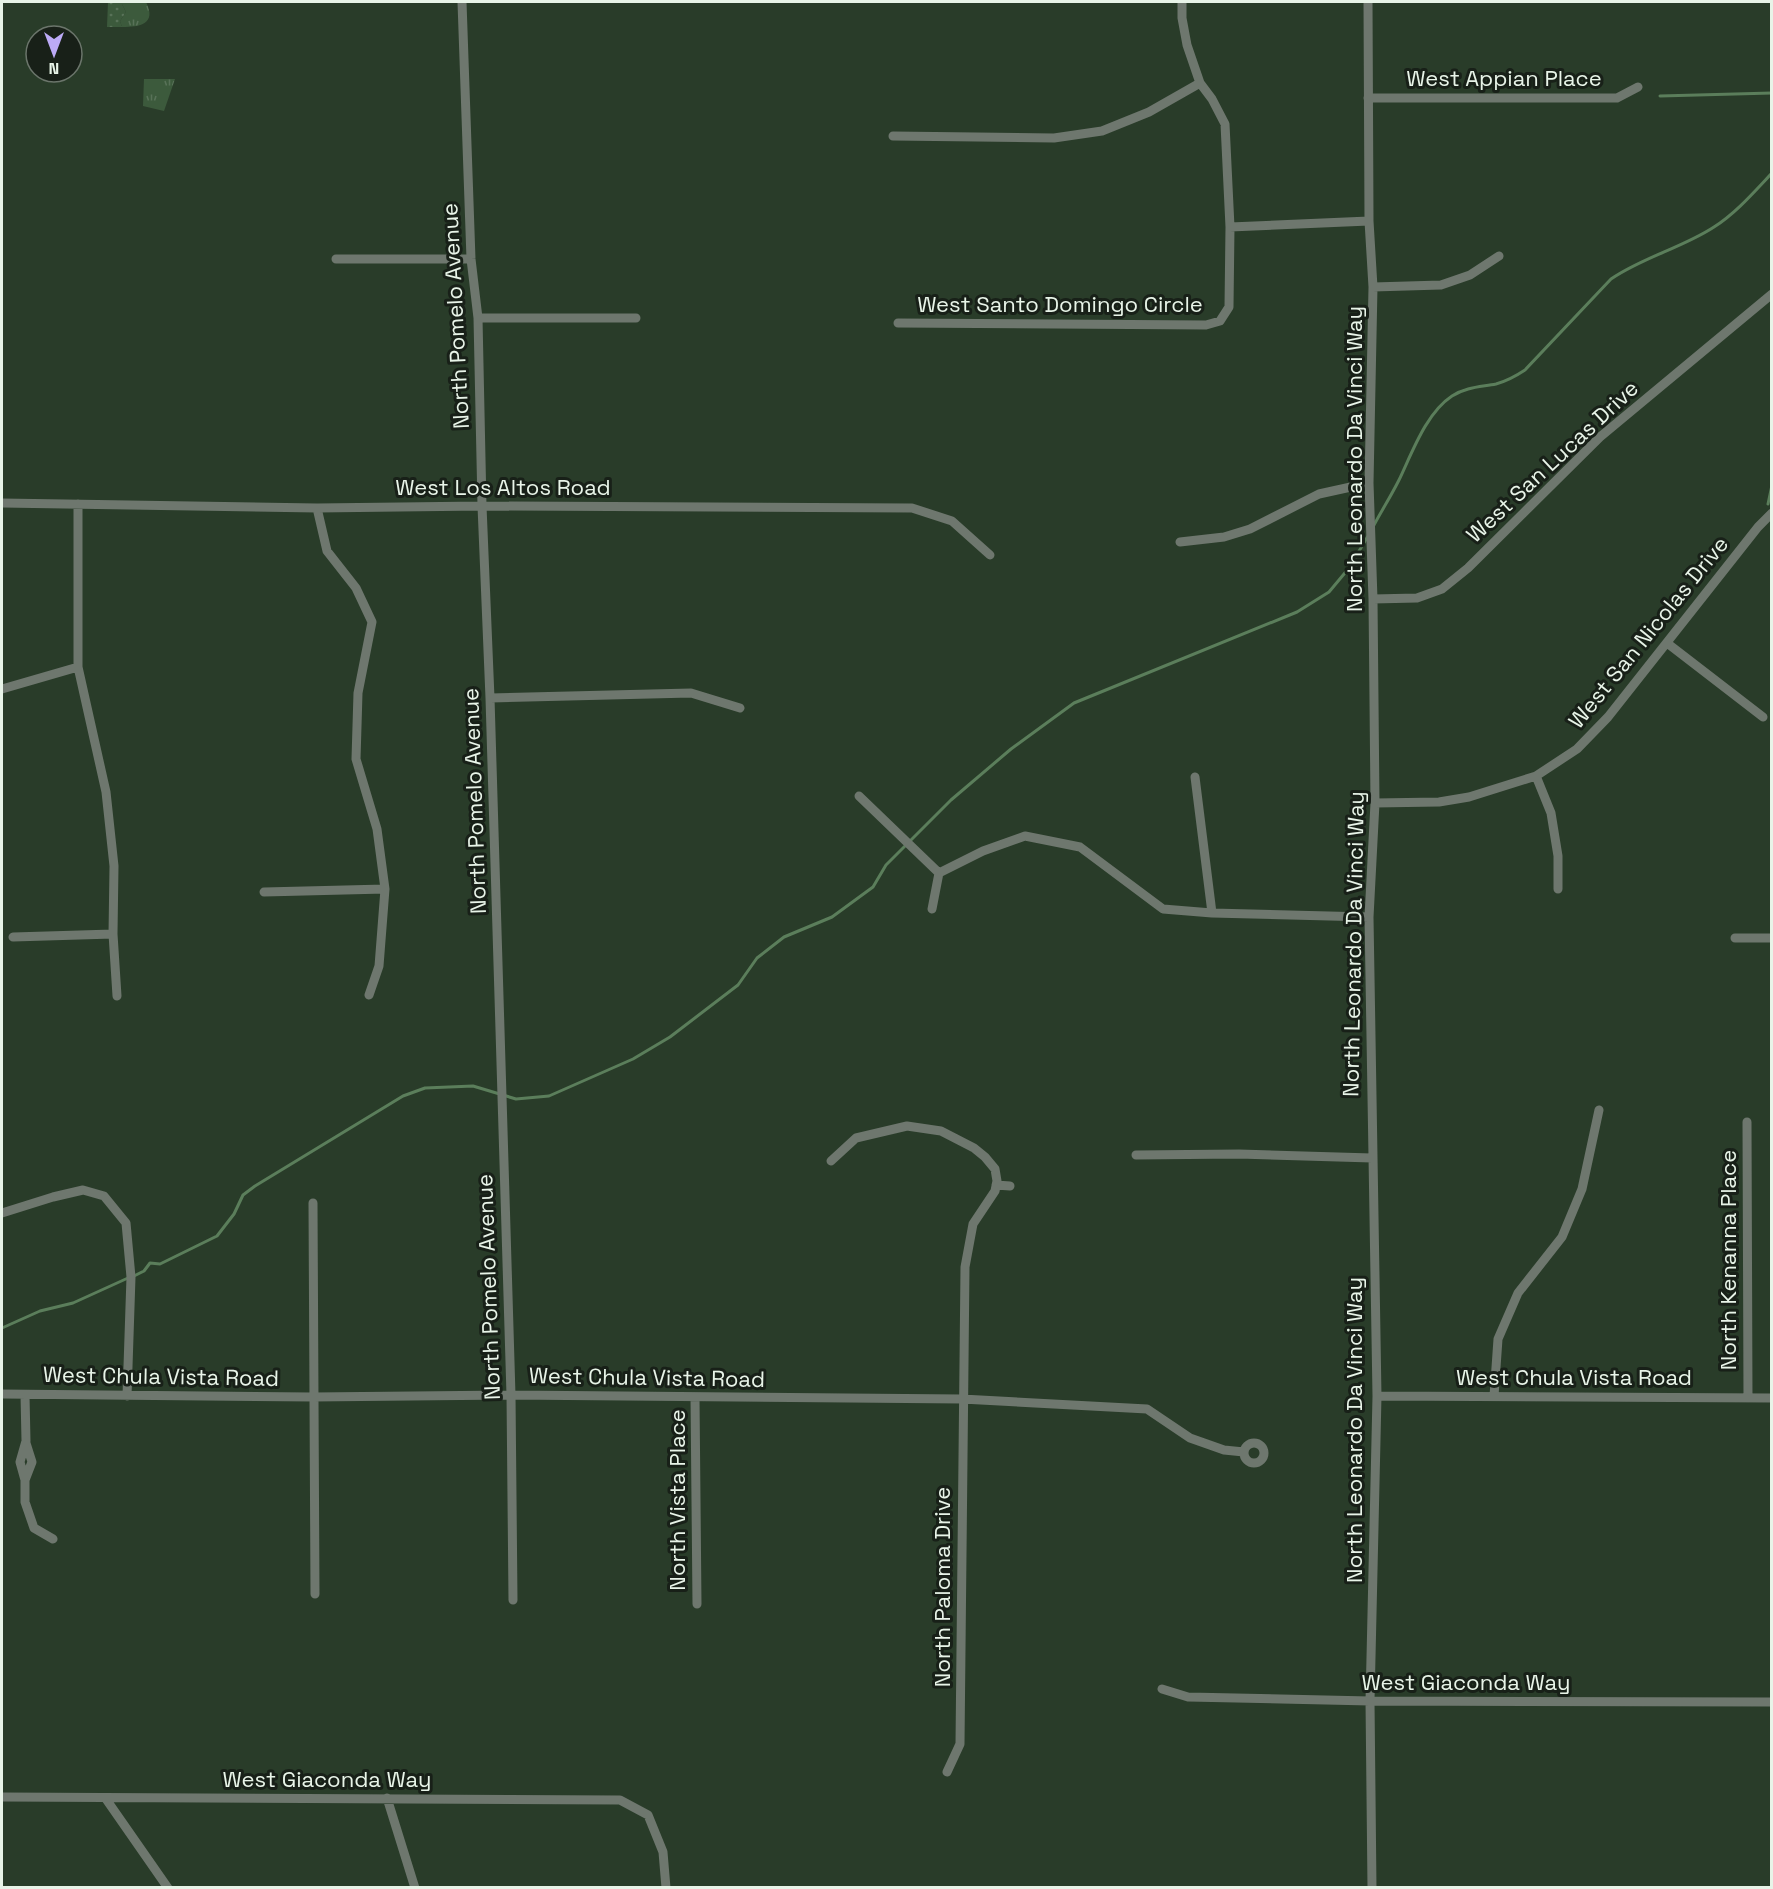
<svg xmlns="http://www.w3.org/2000/svg" width="1773" height="1889" viewBox="0 0 1773 1889" font-family="'Space Grotesk',sans-serif">
<defs>
<pattern id="grass-tufts" width="24" height="20" patternUnits="userSpaceOnUse" patternTransform="scale(1.5)"><rect width="24" height="20" fill="#3c5a3c"/><path d="M3 7l-1-3M5 7V3M7 7l1-3M15 17l-1-3M17 17v-4M19 17l1-3" fill="none" stroke="#587258"/></pattern>
<pattern id="park-dots" width="8" height="8" patternUnits="userSpaceOnUse" patternTransform="scale(1.5)"><rect width="8" height="8" fill="#3c5a3c"/><path d="M2 2h.1M6 6h.1" fill="none" stroke="#587258" stroke-width="1.8" stroke-linecap="round"/></pattern>
</defs>
<rect width="100%" height="100%" fill="#293c29"/>
<path fill="url(#grass-tufts)" d="M121 2H146C157 24 140 27 122 27L120 21 126 12Z
M144 79H175L164 111 143 106Z"/>
<path fill="url(#park-dots)" d="M108 2H121L126 12 120 21 122 27H107Z"/>
<g fill="none" stroke-linecap="round" stroke-linejoin="round">
<path stroke="#5b7e5b" stroke-width="3" d="M1660 96 1772 93
M1768 504 1772 485
M1374 525C1382 510 1391 496 1399 480 1412 453 1426 413 1452 396 1466 387 1481 387 1496 384 1507 381 1516 376 1525 370L1611 279C1643 257 1682 248 1714 227 1736 213 1754 192 1772 173
M134 1276 144 1271 150 1263 160 1264 217 1236 234 1214 243 1195 255 1186 403 1096 425 1088 473 1086 516 1099 549 1096 633 1059 670 1037 738 985 757 958 784 937 832 917 873 887 886 865 951 800 1011 749 1074 703 1297 612 1329 592 1349 568 1368 536
M2 1328 40 1311 73 1303 128 1278"/>
<path stroke="#6e776e" stroke-width="9" d="M462 2 471 259 478 318 482 506 490 698 511 1395 513 1600
M1368 2 1369 221 1373 287 1369 483 1373 599 1375 803 1369 917 1377 1396 1370 1701 1372 1888
M1368 98H1617L1638 87
M893 136 1054 138 1102 131 1149 112 1200 83
M1230 227 1369 221
M336 259H471
M1373 287 1441 285 1470 275 1499 256
M478 318H636
M898 323 1206 325 1220 321 1229 307 1230 227 1225 124 1212 99 1200 83 1187 45 1182 18V2
M2 503 317 508 482 506 912 508 952 521 990 555
M78 504V667L106 792 114 866 113 934 117 996
M317 508 327 551 356 588 372 622 358 693 356 759 377 829 385 889 379 966 369 995
M1180 542 1224 537 1250 529 1319 494 1369 483
M1373 599 1417 598 1442 589 1468 568 1600 437 1772 294
M1667 643 1763 717
M2 689 78 667
M490 698 691 693 740 708
M1536 776 1551 813 1558 856V889
M1195 777 1212 913
M859 796 939 873
M1375 803 1439 802 1469 797 1536 776 1577 749 1608 717 1758 527 1772 513
M264 892 385 889
M932 909 939 873 983 851 1025 836 1080 847 1163 909 1212 913 1369 917
M13 937 113 934
M1735 938H1772
M1747 1122 1748 1397
M1136 1155 1239 1154 1372 1158
M831 1161 856 1138 907 1126 941 1131 974 1148 985 1157 995 1169 997 1181 995 1191 973 1224 965 1267 960 1744 947 1772
M996 1185 1010 1186
M313 1203 315 1594
M2 1213 53 1197 83 1190 104 1196 126 1223 131 1277 127 1396
M2 1394 313 1397 511 1395 962 1399 1147 1409 1190 1438 1224 1450 1244 1452
M25 1395 26 1441 20 1462 25 1480V1502L34 1528 53 1539
M1377 1396 1772 1398
M1494 1396 1498 1339 1518 1293 1562 1237 1582 1189 1599 1110
M695 1397 697 1604
M1244 1453a10 10 0 1 1 20 0a10 10 0 1 1-20 0Z
M25 1480 32 1462 26 1443
M1162 1689 1188 1697 1370 1701 1772 1702
M2 1797 620 1800 648 1815 663 1852 666 1888
M387 1798 415 1888
M106 1799 168 1888"/>
</g>
<g text-anchor="middle" stroke-width="6" stroke-linejoin="round" paint-order="stroke">
<g font-size="22" fill="#e8f4e8" stroke="#182018">
<text x="1504" y="86">West Appian Place</text>
<text x="1060" y="312">West Santo Domingo Circle</text>
<text transform="translate(455 316) rotate(-93)" y="8">North Pomelo Avenue</text>
<text transform="translate(1354 459) rotate(-90)" y="8">North Leonardo Da Vinci Way</text>
<text transform="translate(1552 461) rotate(-43)" y="8">West San Lucas Drive</text>
<text x="503" y="495">West Los Altos Road</text>
<text transform="translate(1648 632) rotate(-51)" y="8">West San Nicolas Drive</text>
<text transform="translate(474 801) rotate(-92)" y="8">North Pomelo Avenue</text>
<text transform="translate(1353 944) rotate(-89)" y="8">North Leonardo Da Vinci Way</text>
<text transform="translate(1728 1260) rotate(-90)" y="8">North Kenanna Place</text>
<text transform="translate(488 1287) rotate(-92)" y="8">North Pomelo Avenue</text>
<text transform="translate(161 1376) rotate(1)" y="8">West Chula Vista Road</text>
<text transform="translate(647 1377) rotate(1)" y="8">West Chula Vista Road</text>
<text x="1574" y="1385">West Chula Vista Road</text>
<text transform="translate(1354 1430) rotate(-90)" y="8">North Leonardo Da Vinci Way</text>
<text transform="translate(677 1500) rotate(-90)" y="8">North Vista Place</text>
<text transform="translate(942 1587) rotate(-90)" y="8">North Paloma Drive</text>
<text x="1466" y="1690">West Giaconda Way</text>
<text x="327" y="1787">West Giaconda Way</text>
</g>
</g>
<rect width="1773" height="1889" fill="none" stroke="#e8f4e8" stroke-width="6"/>
<g transform="translate(54 54) rotate(180)"><circle r="28" fill="#182018" stroke="#6b756b" stroke-width="1.5"/>
<path d="M0-4.5L10 22L0 15L-10 22Z" fill="#bcaaf6"/>
<text y="-9" font-size="16" font-weight="bold" text-anchor="middle" fill="#e8f4e8">N</text>
</g>
</svg>
